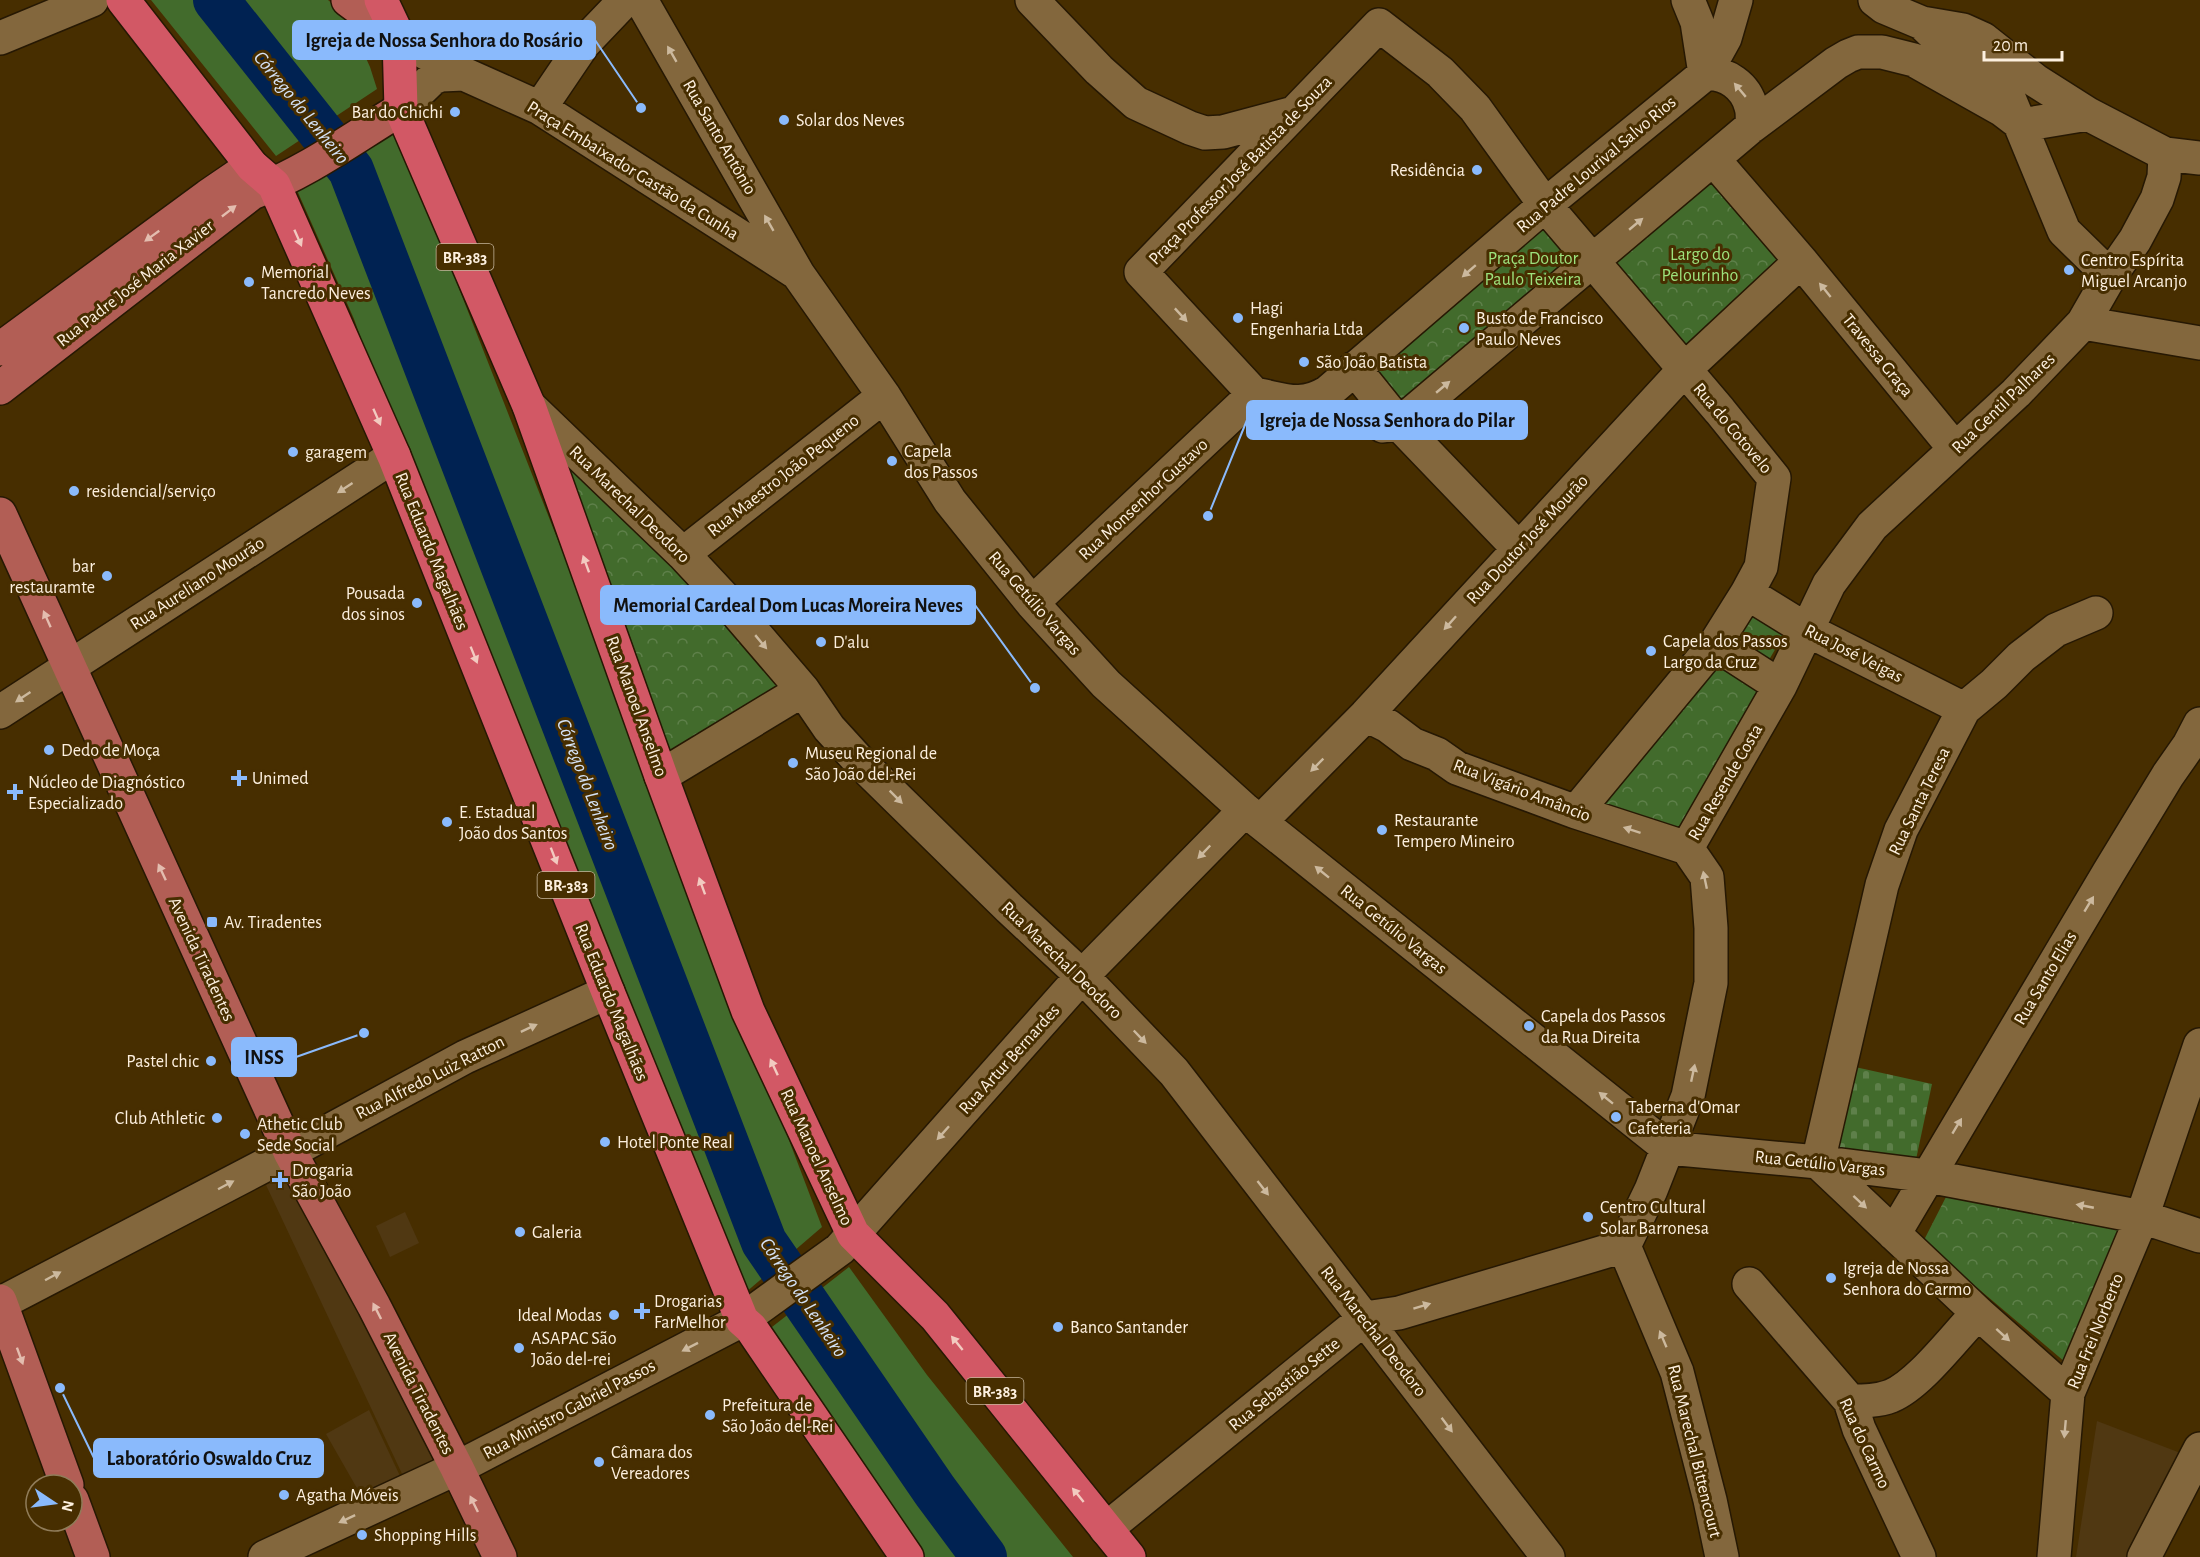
<svg xmlns="http://www.w3.org/2000/svg" width="2200" height="1557" viewBox="0 0 2200 1557" font-family="'Alegreya Sans',sans-serif">
<defs>
<pattern id="cemetery-stones" width="16" height="16" patternUnits="userSpaceOnUse" patternTransform="scale(1.5)"><rect width="16" height="16" fill="#426b2c"/><path d="M2 7V4a2 2 0 0 1 4 0v3zM10 15v-3a2 2 0 0 1 4 0v3z" fill="#5e804a"/></pattern>
<pattern id="park-crowns" width="20" height="18" patternUnits="userSpaceOnUse" patternTransform="scale(1.5)"><rect width="20" height="18" fill="#426b2c"/><path d="M2 6a3 3 0 1 1 6 0M12 15a3 3 0 1 1 6 0" fill="none" stroke="#5e804a"/></pattern>
</defs>
<rect width="100%" height="100%" fill="#472e00"/>
<path fill="#503812" d="M301 1169 436 1460 404 1478 266 1185Z
M405 1212 419 1243 390 1257 376 1226Z
M369 1410 400 1476 362 1497 326 1434Z
M2097 1421 2183 1454 2135 1557H2076Z"/>
<path fill="#426b2c" d="M151 0H328L347 16 370 67 377 89 276 156Z
M394 123 658 795 822 1227 745 1293 424 515 354 319 296 188Z
M849 1267 927 1375 1073 1557H922L763 1334Z"/>
<path fill="url(#cemetery-stones)" d="M1846 1065 1932 1084 1914 1169 1827 1149Z"/>
<path fill="url(#park-crowns)" d="M1713 177 1788 266 1683 355 1609 266Z
M1545 223 1579 262 1407 414 1374 375Z
M549 436 795 688 674 761 627 628Z
M1753 601 1790 624 1766 665 1728 643Z
M1713 654 1771 691 1682 835 1596 807Z
M1946 1197 2120 1229 2065 1362 1923 1242Z"/>
<g fill="none" stroke-linecap="round" stroke-linejoin="round">
<path stroke="#002252" stroke-width="46" d="M216 0 351 170 764 1242 935 1491 984 1557"/>
<g stroke="#261803" stroke-width="36">
<path id="minor" d="M641 0 798 274 884 396 950 501 1032 603 1106 684 1245 810 1668 1148 1818 1162 1928 1176 2142 1217 2200 1236
M1032 0 1099 70 1136 103 1190 128 1205 133 1223 132 1294 113
M1688 0 1697 22 1705 74
M1875 0 1884 7 1922 23 1946 46 2007 93 2064 231 2110 276
M1922 23 1963 30 1983 39 2036 81 2088 114
M0 38 92 0
M399 38 464 74 540 108 794 271
M1705 74C1726 72 1746 86 1751 107 1753 113 1752 121 1752 126
M540 108 584 43 625 0
M401 109 433 78 441 75 464 74
M1714 160 1801 261 1955 449
M2083 323 2200 343
M1354 368 1399 424 1518 548
M1254 394 1141 272 1379 25 1440 72 1475 108 1545 205 1720 411 1774 478 1761 567 1747 593 1715 644 1576 812
M1254 394C1283 399 1300 409 1328 392L1545 205 1705 74 1725 38 1736 0
M529 406 683 554 725 599 803 690 829 728 860 762 1009 908 1082 976 1174 1072 1548 1557
M1383 426 1399 424 1752 126 1836 63 1848 56 1858 52H1882L1914 60 2001 109 2022 125 2088 114 2165 154 2200 158
M683 554 884 396
M1747 593 1807 630 1964 709
M1032 603 1254 394
M1715 644 1780 686
M0 712 394 456
M1366 715 1388 726 1412 744 1437 754 1457 768 1576 812 1687 848
M661 776 803 690
M1260 822 1366 715 1684 370 1801 261
M1687 848 1780 686 1829 584 1872 526 2016 393 2083 323 2110 276 2135 240 2157 199 2164 177 2165 154
M1687 848 1707 877 1711 928V983L1688 1096 1651 1190 1624 1246 1677 1372 1710 1500 1722 1557
M1818 1162 1882 885 1901 830 1964 709 1994 684 2021 657 2056 630 2096 613
M1818 1162 1978 1313 2068 1393
M1894 1234 2109 872 2168 775 2189 745 2200 724
M1749 1284 1850 1401 1859 1429 1919 1557
M1 1303 290 1152 465 1057 608 992
M1850 1401C1864 1401 1878 1401 1891 1396 1920 1384 1955 1336 1978 1313
M1106 1529 1365 1318 1399 1313 1624 1246
M265 1557 457 1468 742 1320 840 1249 1082 976 1245 810
M2054 1557 2068 1393 2142 1217 2200 1045
M2144 1557 2200 1449"/>
</g>
<g stroke="#261803" stroke-width="36">
<path id="major" d="M348 0 399 38
M0 349 208 196 252 166
M0 388 252 193C306 173 353 138 401 109
M0 514 290 1152 374 1306 457 1468 500 1557
M0 1301 67 1485
M72 1500 93 1557"/>
</g>
<g stroke="#261803" stroke-width="36">
<path id="highway" d="M123 0 252 166 274 185 394 456 608 992 742 1320 751 1328 907 1557
M381 0 399 38 401 109 529 406 661 776 748 1011 853 1234 935 1316 1129 1557"/>
</g>
<use href="#minor" stroke="#83673d" stroke-width="33"/>
<use href="#major" stroke="#b25e55" stroke-width="33"/>
<use href="#highway" stroke="#d25865" stroke-width="33"/>
</g>
<defs><path id="oneway-solid" d="M-6-.8H1V-3.2L6.5 0L1 3.2V.8H-6Z" transform="scale(1.5)"/></defs>
<g fill="#ccb99e">
<use href="#oneway-solid" transform="translate(672 54) rotate(-120)"/>
<use href="#oneway-solid" transform="translate(1740 90) rotate(-130)"/>
<use href="#oneway-solid" transform="translate(769 223) rotate(-120)"/>
<use href="#oneway-solid" transform="translate(1636 224) rotate(-40)"/>
<use href="#oneway-solid" transform="translate(1469 271) rotate(139)"/>
<use href="#oneway-solid" transform="translate(1825 290) rotate(-129)"/>
<use href="#oneway-solid" transform="translate(1181 315) rotate(47)"/>
<use href="#oneway-solid" transform="translate(1443 387) rotate(-40)"/>
<use href="#oneway-solid" transform="translate(345 488) rotate(147)"/>
<use href="#oneway-solid" transform="translate(1450 623) rotate(132)"/>
<use href="#oneway-solid" transform="translate(761 642) rotate(50)"/>
<use href="#oneway-solid" transform="translate(23 697) rotate(146)"/>
<use href="#oneway-solid" transform="translate(1317 765) rotate(135)"/>
<use href="#oneway-solid" transform="translate(896 797) rotate(45)"/>
<use href="#oneway-solid" transform="translate(1632 830) rotate(-162)"/>
<use href="#oneway-solid" transform="translate(1204 852) rotate(134)"/>
<use href="#oneway-solid" transform="translate(1322 872) rotate(-141)"/>
<use href="#oneway-solid" transform="translate(1705 880) rotate(-102)"/>
<use href="#oneway-solid" transform="translate(2089 904) rotate(-59)"/>
<use href="#oneway-solid" transform="translate(529 1028) rotate(-25)"/>
<use href="#oneway-solid" transform="translate(1140 1037) rotate(46)"/>
<use href="#oneway-solid" transform="translate(1693 1073) rotate(-78)"/>
<use href="#oneway-solid" transform="translate(1606 1098) rotate(-141)"/>
<use href="#oneway-solid" transform="translate(1957 1126) rotate(-59)"/>
<use href="#oneway-solid" transform="translate(943 1133) rotate(132)"/>
<use href="#oneway-solid" transform="translate(226 1185) rotate(-28)"/>
<use href="#oneway-solid" transform="translate(1263 1188) rotate(52)"/>
<use href="#oneway-solid" transform="translate(1860 1202) rotate(43)"/>
<use href="#oneway-solid" transform="translate(2085 1206) rotate(-169)"/>
<use href="#oneway-solid" transform="translate(53 1276) rotate(-28)"/>
<use href="#oneway-solid" transform="translate(1422 1306) rotate(-17)"/>
<use href="#oneway-solid" transform="translate(2003 1335) rotate(42)"/>
<use href="#oneway-solid" transform="translate(1663 1339) rotate(-113)"/>
<use href="#oneway-solid" transform="translate(690 1347) rotate(153)"/>
<use href="#oneway-solid" transform="translate(1447 1425) rotate(53)"/>
<use href="#oneway-solid" transform="translate(2065 1429) rotate(95)"/>
<use href="#oneway-solid" transform="translate(347 1519) rotate(155)"/>
</g>
<g fill="#e3bdaf">
<use href="#oneway-solid" transform="translate(229 211) rotate(-38)"/>
<use href="#oneway-solid" transform="translate(152 236) rotate(144)"/>
<use href="#oneway-solid" transform="translate(47 619) rotate(-114)"/>
<use href="#oneway-solid" transform="translate(162 872) rotate(-115)"/>
<use href="#oneway-solid" transform="translate(377 1311) rotate(-117)"/>
<use href="#oneway-solid" transform="translate(20 1356) rotate(70)"/>
<use href="#oneway-solid" transform="translate(474 1504) rotate(-116)"/>
</g>
<g fill="#f2cac0">
<use href="#oneway-solid" transform="translate(298 238) rotate(66)"/>
<use href="#oneway-solid" transform="translate(377 417) rotate(66)"/>
<use href="#oneway-solid" transform="translate(586 564) rotate(-110)"/>
<use href="#oneway-solid" transform="translate(474 655) rotate(68)"/>
<use href="#oneway-solid" transform="translate(554 856) rotate(69)"/>
<use href="#oneway-solid" transform="translate(702 886) rotate(-110)"/>
<use href="#oneway-solid" transform="translate(774 1067) rotate(-115)"/>
<use href="#oneway-solid" transform="translate(957 1343) rotate(-129)"/>
<use href="#oneway-solid" transform="translate(1078 1495) rotate(-129)"/>
</g>
<g fill="#8abafc" stroke="#472e00" stroke-width="2">
<circle cx="455" cy="112" r="6"/>
<circle cx="784" cy="120" r="6"/>
<circle cx="1477" cy="170" r="6"/>
<circle cx="2069" cy="270" r="6"/>
<circle cx="249" cy="282" r="6"/>
<circle cx="1238" cy="318" r="6"/>
<circle cx="1464" cy="328" r="6"/>
<circle cx="1304" cy="362" r="6"/>
<circle cx="293" cy="452" r="6"/>
<circle cx="892" cy="461" r="6"/>
<circle cx="74" cy="491" r="6"/>
<circle cx="107" cy="576" r="6"/>
<circle cx="417" cy="603" r="6"/>
<circle cx="821" cy="642" r="6"/>
<circle cx="1651" cy="651" r="6"/>
<circle cx="49" cy="750" r="6"/>
<circle cx="793" cy="763" r="6"/>
<path d="M236 769h6v6h6v6h-6v6h-6v-6h-6v-6h6z"/>
<path d="M12 783h6v6h6v6h-6v6h-6v-6h-6v-6h6z"/>
<circle cx="447" cy="822" r="6"/>
<circle cx="1382" cy="830" r="6"/>
<rect x="206" y="916" width="12" height="12" rx="3"/>
<circle cx="1529" cy="1026" r="6"/>
<circle cx="211" cy="1061" r="6"/>
<circle cx="1616" cy="1117" r="6"/>
<circle cx="217" cy="1118" r="6"/>
<circle cx="245" cy="1134" r="6"/>
<circle cx="605" cy="1142" r="6"/>
<path d="M277 1171h6v6h6v6h-6v6h-6v-6h-6v-6h6z"/>
<circle cx="1588" cy="1217" r="6"/>
<circle cx="520" cy="1232" r="6"/>
<circle cx="1831" cy="1278" r="6"/>
<path d="M639 1302h6v6h6v6h-6v6h-6v-6h-6v-6h6z"/>
<circle cx="614" cy="1315" r="6"/>
<circle cx="1058" cy="1327" r="6"/>
<circle cx="519" cy="1348" r="6"/>
<circle cx="710" cy="1415" r="6"/>
<circle cx="599" cy="1462" r="6"/>
<circle cx="284" cy="1495" r="6"/>
<circle cx="362" cy="1535" r="6"/>
</g>
<g text-anchor="middle" stroke-width="6" stroke-linejoin="round" paint-order="stroke">
<g fill="#472e00" stroke="#c6b69c" stroke-width="1.5">
<rect x="436.5" y="244" width="57" height="26" rx="4.5"/>
<rect x="537.5" y="872" width="57" height="26" rx="4.5"/>
<rect x="966.5" y="1378" width="57" height="26" rx="4.5"/>
</g>
<g font-size="16" font-weight="bold" fill="#fdf0df">
<text x="465" y="263">BR-383</text>
<text x="566" y="891">BR-383</text>
<text x="995" y="1397">BR-383</text>
</g>
<g font-size="18" fill="#fdf0df" stroke="#472e00" text-anchor="start">
<text x="443" y="118" text-anchor="end">Bar do Chichi</text>
<text x="796" y="126">Solar dos Neves</text>
<text x="1465" y="176" text-anchor="end">Residência</text>
<text x="2081" y="266">Centro Espírita<tspan x="2081" dy="21">Miguel Arcanjo</tspan></text>
<text x="261" y="278">Memorial<tspan x="261" dy="21">Tancredo Neves</tspan></text>
<text x="1250" y="314">Hagi<tspan x="1250" dy="21">Engenharia Ltda</tspan></text>
<text x="1476" y="324">Busto de Francisco<tspan x="1476" dy="21">Paulo Neves</tspan></text>
<text x="1316" y="368">São João Batista</text>
<text x="904" y="457">Capela<tspan x="904" dy="21">dos Passos</tspan></text>
<text x="305" y="458">garagem</text>
<text x="86" y="497">residencial/serviço</text>
<text x="95" y="572" text-anchor="end">bar<tspan x="95" dy="21">restauramte</tspan></text>
<text x="405" y="599" text-anchor="end">Pousada<tspan x="405" dy="21">dos sinos</tspan></text>
<text x="1663" y="647">Capela dos Passos<tspan x="1663" dy="21">Largo da Cruz</tspan></text>
<text x="833" y="648">D'alu</text>
<text x="61" y="756">Dedo de Moça</text>
<text x="805" y="759">Museu Regional de<tspan x="805" dy="21">São João del-Rei</tspan></text>
<text x="252" y="784">Unimed</text>
<text x="28" y="788">Núcleo de Diagnóstico<tspan x="28" dy="21">Especializado</tspan></text>
<text x="459" y="818">E. Estadual<tspan x="459" dy="21">João dos Santos</tspan></text>
<text x="1394" y="826">Restaurante<tspan x="1394" dy="21">Tempero Mineiro</tspan></text>
<text x="224" y="928">Av. Tiradentes</text>
<text x="1541" y="1022">Capela dos Passos<tspan x="1541" dy="21">da Rua Direita</tspan></text>
<text x="199" y="1067" text-anchor="end">Pastel chic</text>
<text x="1628" y="1113">Taberna d'Omar<tspan x="1628" dy="21">Cafeteria</tspan></text>
<text x="205" y="1124" text-anchor="end">Club Athletic</text>
<text x="257" y="1130">Athetic Club<tspan x="257" dy="21">Sede Social</tspan></text>
<text x="617" y="1148">Hotel Ponte Real</text>
<text x="292" y="1176">Drogaria<tspan x="292" dy="21">São João</tspan></text>
<text x="1600" y="1213">Centro Cultural<tspan x="1600" dy="21">Solar Barronesa</tspan></text>
<text x="532" y="1238">Galeria</text>
<text x="1843" y="1274">Igreja de Nossa<tspan x="1843" dy="21">Senhora do Carmo</tspan></text>
<text x="654" y="1307">Drogarias<tspan x="654" dy="21">FarMelhor</tspan></text>
<text x="602" y="1321" text-anchor="end">Ideal Modas</text>
<text x="1070" y="1333">Banco Santander</text>
<text x="531" y="1344">ASAPAC São<tspan x="531" dy="21">João del-rei</tspan></text>
<text x="722" y="1411">Prefeitura de<tspan x="722" dy="21">São João del-Rei</tspan></text>
<text x="611" y="1458">Câmara dos<tspan x="611" dy="21">Vereadores</tspan></text>
<text x="296" y="1501">Agatha Móveis</text>
<text x="374" y="1541">Shopping Hills</text>
</g>
<g font-size="18" fill="#fdf0df" stroke="#472e00">
<text transform="translate(720 137) rotate(60)" y="6">Rua Santo Antônio</text>
<text transform="translate(1596 164) rotate(-40)" y="6">Rua Padre Lourival Salvo Rios</text>
<text transform="translate(633 170) rotate(32)" y="6">Praça Embaixador Gastão da Cunha</text>
<text transform="translate(1240 170) rotate(-46)" y="6">Praça Professor José Batista de Souza</text>
<text transform="translate(135 283) rotate(-38)" y="6">Rua Padre José Maria Xavier</text>
<text transform="translate(1878 355) rotate(51)" y="6">Travessa Graça</text>
<text transform="translate(2003 403) rotate(-44)" y="6">Rua Gentil Palhares</text>
<text transform="translate(1733 428) rotate(50)" y="6">Rua do Cotovelo</text>
<text transform="translate(783 475) rotate(-38)" y="6">Rua Maestro João Pequeno</text>
<text transform="translate(1143 499) rotate(-43)" y="6">Rua Monsenhor Gustavo</text>
<text transform="translate(630 504) rotate(44)" y="6">Rua Marechal Deodoro</text>
<text transform="translate(1527 539) rotate(-47)" y="6">Rua Doutor José Mourão</text>
<text transform="translate(432 551) rotate(68)" y="6">Rua Eduardo Magalhães</text>
<text transform="translate(197 583) rotate(-33)" y="6">Rua Aureliano Mourão</text>
<text transform="translate(1035 603) rotate(49)" y="6">Rua Getúlio Vargas</text>
<text transform="translate(1854 653) rotate(27)" y="6">Rua José Veigas</text>
<text transform="translate(637 706) rotate(70)" y="6">Rua Manoel Anselmo</text>
<text transform="translate(1725 782) rotate(-60)" y="6">Rua Resende Costa</text>
<text transform="translate(1522 790) rotate(21)" y="6">Rua Vigário Amâncio</text>
<text transform="translate(1919 801) rotate(-64)" y="6">Rua Santa Teresa</text>
<text transform="translate(1394 929) rotate(39)" y="6">Rua Getúlio Vargas</text>
<text transform="translate(202 959) rotate(65)" y="6">Avenida Tiradentes</text>
<text transform="translate(1062 960) rotate(44)" y="6">Rua Marechal Deodoro</text>
<text transform="translate(2045 978) rotate(-59)" y="6">Rua Santo Elias</text>
<text transform="translate(612 1002) rotate(68)" y="6">Rua Eduardo Magalhães</text>
<text transform="translate(1009 1059) rotate(-48)" y="6">Rua Artur Bernardes</text>
<text transform="translate(430 1077) rotate(-27)" y="6">Rua Alfredo Luiz Ratton</text>
<text transform="translate(817 1157) rotate(65)" y="6">Rua Manoel Anselmo</text>
<text transform="translate(1820 1163) rotate(6)" y="6">Rua Getúlio Vargas</text>
<text transform="translate(1374 1331) rotate(52)" y="6">Rua Marechal Deodoro</text>
<text transform="translate(2095 1331) rotate(-68)" y="6">Rua Frei Norberto</text>
<text transform="translate(1284 1384) rotate(-39)" y="6">Rua Sebastião Sette</text>
<text transform="translate(419 1393) rotate(63)" y="6">Avenida Tiradentes</text>
<text transform="translate(569 1409) rotate(-28)" y="6">Rua Ministro Gabriel Passos</text>
<text transform="translate(1865 1443) rotate(65)" y="6">Rua do Carmo</text>
<text transform="translate(1695 1451) rotate(76)" y="6">Rua Marechal Bittencourt</text>
</g>
<g font-size="18" fill="#9de27c" stroke="#472e00">
<text x="1700" y="260">Largo do<tspan x="1700" dy="21">Pelourinho</tspan></text>
<text x="1533" y="264">Praça Doutor<tspan x="1533" dy="21">Paulo Teixeira</tspan></text>
</g>
<g font-size="20" font-style="italic" fill="#d4e2f6" stroke="#472e00">
<text transform="translate(302 107) rotate(51)" y="7">Córrego do Lenheiro</text>
<text transform="translate(588 784) rotate(69)" y="7">Córrego do Lenheiro</text>
<text transform="translate(804 1297) rotate(56)" y="7">Córrego do Lenheiro</text>
</g>
</g>
<path fill="none" stroke="#8abafc" stroke-width="2" d="M641 108L595 40M1208 516L1247 420M1035 688L975 605M364 1033L296 1057M60 1388L94 1458"/>
<g fill="#8abafc" stroke="#472e00" stroke-width="2">
<circle cx="641" cy="108" r="6"/>
<circle cx="1208" cy="516" r="6"/>
<circle cx="1035" cy="688" r="6"/>
<circle cx="364" cy="1033" r="6"/>
<circle cx="60" cy="1388" r="6"/>
</g>
<g fill="#8abafc" stroke="#8abafc" stroke-width="2">
<rect x="293" y="21" width="302" height="38" rx="6"/>
<rect x="1247" y="401" width="280" height="38" rx="6"/>
<rect x="601" y="586" width="374" height="38" rx="6"/>
<rect x="232" y="1038" width="64" height="38" rx="6"/>
<rect x="94" y="1439" width="229" height="38" rx="6"/>
</g>
<g font-size="20" text-anchor="middle" font-weight="bold" fill="#111">
<text x="444" y="47">Igreja de Nossa Senhora do Rosário</text>
<text x="1387" y="427">Igreja de Nossa Senhora do Pilar</text>
<text x="788" y="612">Memorial Cardeal Dom Lucas Moreira Neves</text>
<text x="264" y="1064">INSS</text>
<text x="209" y="1465">Laboratório Oswaldo Cruz</text>
</g>
<g transform="translate(54 1503) rotate(103)"><circle r="28" fill="#472e00" stroke="#907c59" stroke-width="1.5"/>
<path d="M0-4.5L10 22L0 15L-10 22Z" fill="#8abafc"/>
<text y="-9" font-size="16" font-weight="bold" text-anchor="middle" fill="#fdf0df">N</text>
</g>
<path d="M1984 51v9h78v-9" fill="none" stroke="#fdf0df" stroke-width="3"/>
<text x="1993" y="51" font-size="18" fill="#fdf0df" stroke="#472e00" stroke-width="4.5" paint-order="stroke">20 m</text>
</svg>
